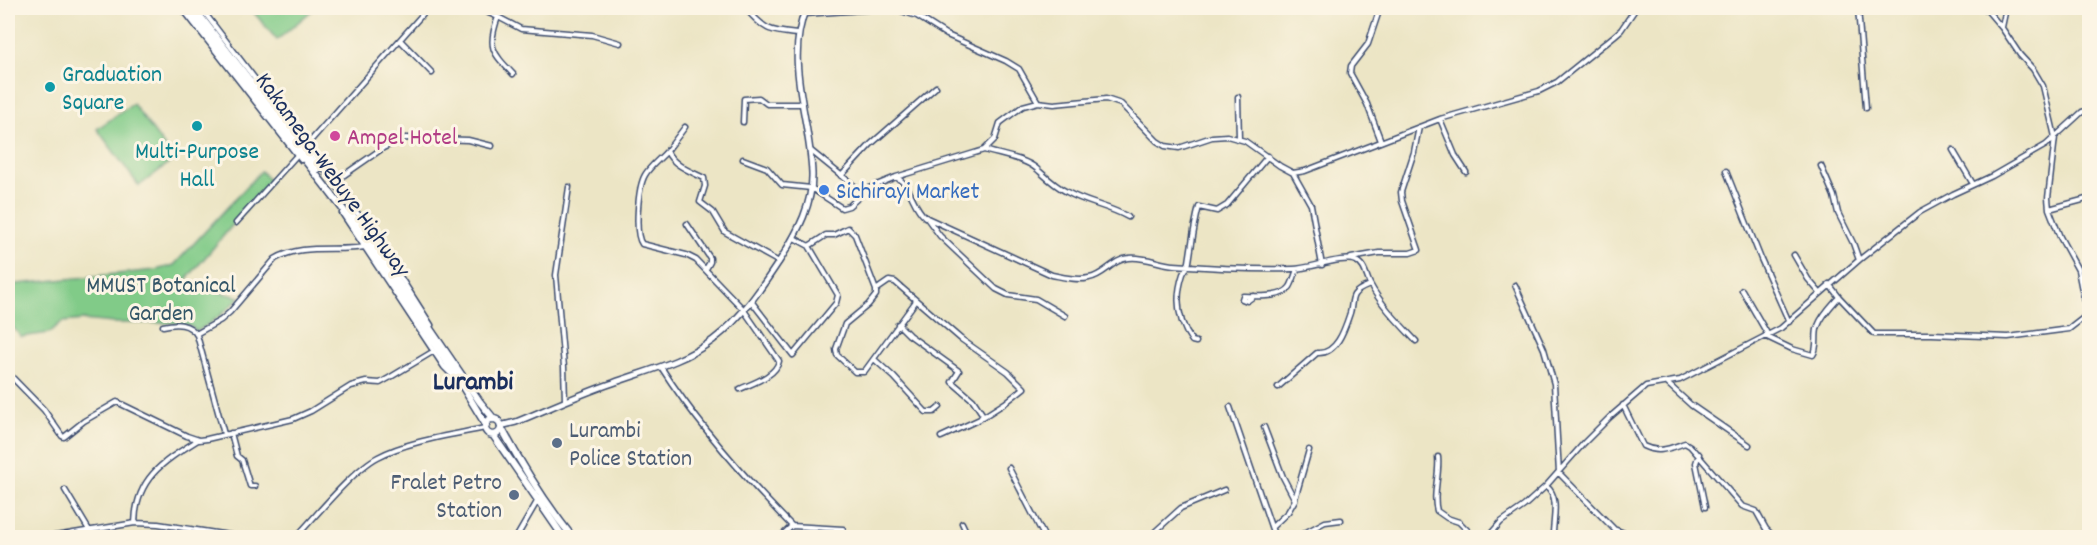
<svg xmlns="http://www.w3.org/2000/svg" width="2097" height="545" viewBox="0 0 2097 545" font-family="Dekko,sans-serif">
<rect width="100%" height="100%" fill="#fcf5e5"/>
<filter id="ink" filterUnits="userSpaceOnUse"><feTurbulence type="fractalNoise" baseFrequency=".0167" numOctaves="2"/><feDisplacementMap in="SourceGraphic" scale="12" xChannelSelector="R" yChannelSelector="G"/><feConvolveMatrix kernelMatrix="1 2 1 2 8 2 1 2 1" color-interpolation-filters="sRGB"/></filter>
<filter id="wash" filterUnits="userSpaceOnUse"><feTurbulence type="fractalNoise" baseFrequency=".008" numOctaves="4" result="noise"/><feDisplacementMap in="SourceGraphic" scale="24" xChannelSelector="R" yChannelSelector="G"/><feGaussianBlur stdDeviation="1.35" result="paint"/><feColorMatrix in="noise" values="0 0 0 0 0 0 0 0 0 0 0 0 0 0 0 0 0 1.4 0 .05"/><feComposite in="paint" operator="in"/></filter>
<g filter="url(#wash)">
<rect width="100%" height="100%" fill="#ece5c5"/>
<path fill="#81cb88" stroke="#4e7d73" stroke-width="1.5" d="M250 8H315L277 40Z
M133 104 174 159 139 186 97 129Z
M261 171 270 181 186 280 188 285 240 297C227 311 213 322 196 332L192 327 180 323H113L83 320 62 322 49 333 21 337 8 321V285L156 270 174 265Z"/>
</g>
<g filter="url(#ink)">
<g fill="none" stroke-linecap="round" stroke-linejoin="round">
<g stroke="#3a4a6d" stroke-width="7">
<path id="minor" d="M182 8 301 160
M201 8 371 231 431 325
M477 8 498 17C487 47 492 52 513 74
M745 8C766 30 767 31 797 34
M1380 8 1368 44 1351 66 1350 73 1367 104 1381 141
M1858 8 1866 108
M1985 8 2002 28 2020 55 2033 69 2043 86 2055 137 2048 198 2049 209 2060 237 2078 270 2087 315H2090
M804 14 892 8 917 16 947 35 1006 61 1019 69 1038 102
M498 17 521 29 592 35 620 43
M2002 27 2006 8
M400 40 432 73
M1238 97 1239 139
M1440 119 1455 155 1466 172
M743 122 744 99 759 98 767 104H802
M685 127 667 151C672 165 692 172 704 178L705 186 700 202 713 212 725 232 779 262
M306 146 428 8
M810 150 863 193
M984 150C1000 155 1024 158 1037 169 1047 178 1055 186 1067 192 1086 203 1109 206 1128 217
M1953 150 1973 184
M667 151C660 159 650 166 645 175 638 187 634 234 642 244L686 255 696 260 743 309 779 361C776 376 753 383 740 389
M743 159 767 168 782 185 811 188 842 208 849 206 869 188 896 177C912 186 912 206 925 217L1052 275C1063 277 1077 281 1089 278 1104 276 1113 259 1129 258 1144 256 1159 264 1174 265 1213 268 1254 270 1293 269 1309 269 1344 255 1356 261 1365 265 1366 276 1370 284 1381 305 1400 324 1416 341
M1821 166 1834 196 1838 213 1853 243 1859 260
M1726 171 1761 259 1789 322
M1293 173 1311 205 1322 265
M841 176 871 144 936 87
M896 177 984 150 995 139 1000 123 1023 106 1038 102 1054 104 1106 99 1121 104 1157 141 1165 146 1179 148 1212 137 1227 136 1245 141 1280 166 1293 173 1305 171 1440 119 1539 91 1557 82 1614 36 1621 30 1636 8
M334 182 383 148 405 138 468 140 492 146
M2049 209 2090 198
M342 213 444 367 452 375
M926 217 940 236 996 289 1008 295 1036 299 1065 316
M236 223 297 155
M687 224 710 258V262L706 269
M809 246 826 235H834L848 228 855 235 876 290V295L868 305 845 324 836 349 837 355 855 372H864L916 301
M1794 255 1808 279 1820 293
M1351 258 1379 253H1410L1419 250 1402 201 1401 192 1414 152 1419 127
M1829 284 1839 297 1874 334H1932L2008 337 2069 329 2087 315
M1515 285 1544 349 1554 384 1559 473 1614 529 1624 533
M876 290 889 281 895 282 961 339 1008 372 1024 388 1005 403 983 417
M1742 290 1768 335
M1254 296 1247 301 1242 299 1243 296C1257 296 1281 299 1290 287 1293 282 1295 275 1297 269
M751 301 793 355 836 303 838 295 809 246 794 238
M898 324 909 335 959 371 952 382 973 400 983 415 980 419 941 437
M163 326C177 323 189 323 197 335L224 434
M196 334 221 320 230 312 275 259C302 243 336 252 365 247
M1765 336 1792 349 1813 355C1819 347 1814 335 1818 326 1822 315 1831 306 1839 297
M1196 342 1192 341C1177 320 1175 298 1183 274 1185 270 1188 267 1189 262 1192 243 1194 225 1199 207L1217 211 1227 205 1268 156
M874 359 894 377 926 412H934L940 407
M661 367C698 425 744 477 792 526
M8 373 44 410 62 436 64 437 84 421 117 402 187 436 199 440 207 439 293 419 311 411 351 386 366 382 380 383 389 378 434 351
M1668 384 1691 405 1749 445
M1278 387 1317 353C1337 355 1345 328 1350 313 1352 307 1351 300 1354 295 1358 289 1365 287 1370 285
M565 401 564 367 556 275 569 187
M1623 405 1643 446C1659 454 1670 448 1685 443L1690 446 1742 506 1756 511 1766 529 1775 538
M1230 407 1275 538
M1264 427 1283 477 1295 500 1288 512 1272 527
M231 433 237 456 242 460 250 486H255
M1699 454 1696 463 1705 507
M1438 457C1440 475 1432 494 1437 511L1447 518 1459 522 1475 538
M1009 468 1045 538
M1546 486C1561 497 1552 522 1553 538
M65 490 89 530
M1295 499 1309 450
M135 523C136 478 163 462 198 440
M962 523 969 538
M8 534 10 538
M43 538 135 523 158 524 248 538
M295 538C316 516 353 470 378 457 408 441 452 435 485 428
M516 538 538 500
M779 538 792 526 843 529
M1148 538 1181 508 1224 490
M1295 538 1325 522 1341 520
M1487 538 1501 522 1524 506 1546 486 1584 443 1610 417 1646 386 1680 380 1781 328 1859 260 1920 212 1953 194 1992 176 2046 145 2082 112 2090 110"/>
</g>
<g stroke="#3a4a6d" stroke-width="8">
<path id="major" d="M500 426 516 422C548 409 580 394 613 383 646 371 684 362 713 340 741 319 763 286 782 257 798 231 813 204 812 173 810 117 784 62 806 8"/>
</g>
<g stroke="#3a4a6d" stroke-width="9">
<path id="highway" d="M187 8 349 217 461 384 486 425
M194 8 318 169
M351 213 480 402 494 419
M485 427a8 8 0 1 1 16 0a8 8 0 1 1-16 0Z
M501 427C522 466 545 503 573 538
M493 435 564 538"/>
</g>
<use href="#minor" stroke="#fff" stroke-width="4"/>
<use href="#major" stroke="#fff" stroke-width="5"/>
<use href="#highway" stroke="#fff" stroke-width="6"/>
</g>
</g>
<g fill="#0f9aa8" stroke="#fcf5e5" stroke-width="2">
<circle cx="50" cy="87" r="6"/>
<circle cx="197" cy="126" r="6"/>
</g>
<circle fill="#d1479c" stroke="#fcf5e5" stroke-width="2" cx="335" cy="136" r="6"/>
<circle fill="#3f7fe0" stroke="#fcf5e5" stroke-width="2" cx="824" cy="190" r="6"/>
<g fill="#5c6f8a" stroke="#fcf5e5" stroke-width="2">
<circle cx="557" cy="443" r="6"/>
<circle cx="514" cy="495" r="6"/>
</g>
<g text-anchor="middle" stroke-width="6" stroke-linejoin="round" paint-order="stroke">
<g font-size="24" fill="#0d838f" stroke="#fcf5e5" text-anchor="start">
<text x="62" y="81">Graduation<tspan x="62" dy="28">Square</tspan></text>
<text x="197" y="158" text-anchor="middle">Multi-Purpose<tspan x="197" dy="28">Hall</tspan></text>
</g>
<g font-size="24" fill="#b23c85" stroke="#fcf5e5" text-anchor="start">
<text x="347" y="144">Ampel Hotel</text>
</g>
<g font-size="24" fill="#1b2f5e" stroke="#fcf5e5">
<text transform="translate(334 174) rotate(54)" y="8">Kakamega-Webuye Highway</text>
</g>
<g font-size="24" fill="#366cbe" stroke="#fcf5e5" text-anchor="start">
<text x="836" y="198">Sichirayi Market</text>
</g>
<g font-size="24" fill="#345668" stroke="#fcf5e5">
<text x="161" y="292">MMUST Botanical<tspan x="161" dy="28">Garden</tspan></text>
</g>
<g font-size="24" fill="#4e5e75" stroke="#fcf5e5" text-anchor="start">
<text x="569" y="437">Lurambi<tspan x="569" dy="28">Police Station</tspan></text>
<text x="502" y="489" text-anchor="end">Fralet Petro<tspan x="502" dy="28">Station</tspan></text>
</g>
<g font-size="27" font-weight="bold" fill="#1b2f5e" stroke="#fcf5e5">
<text x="473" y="389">Lurambi</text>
</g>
</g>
<rect width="2097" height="545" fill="none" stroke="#fcf5e5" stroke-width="30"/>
</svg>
